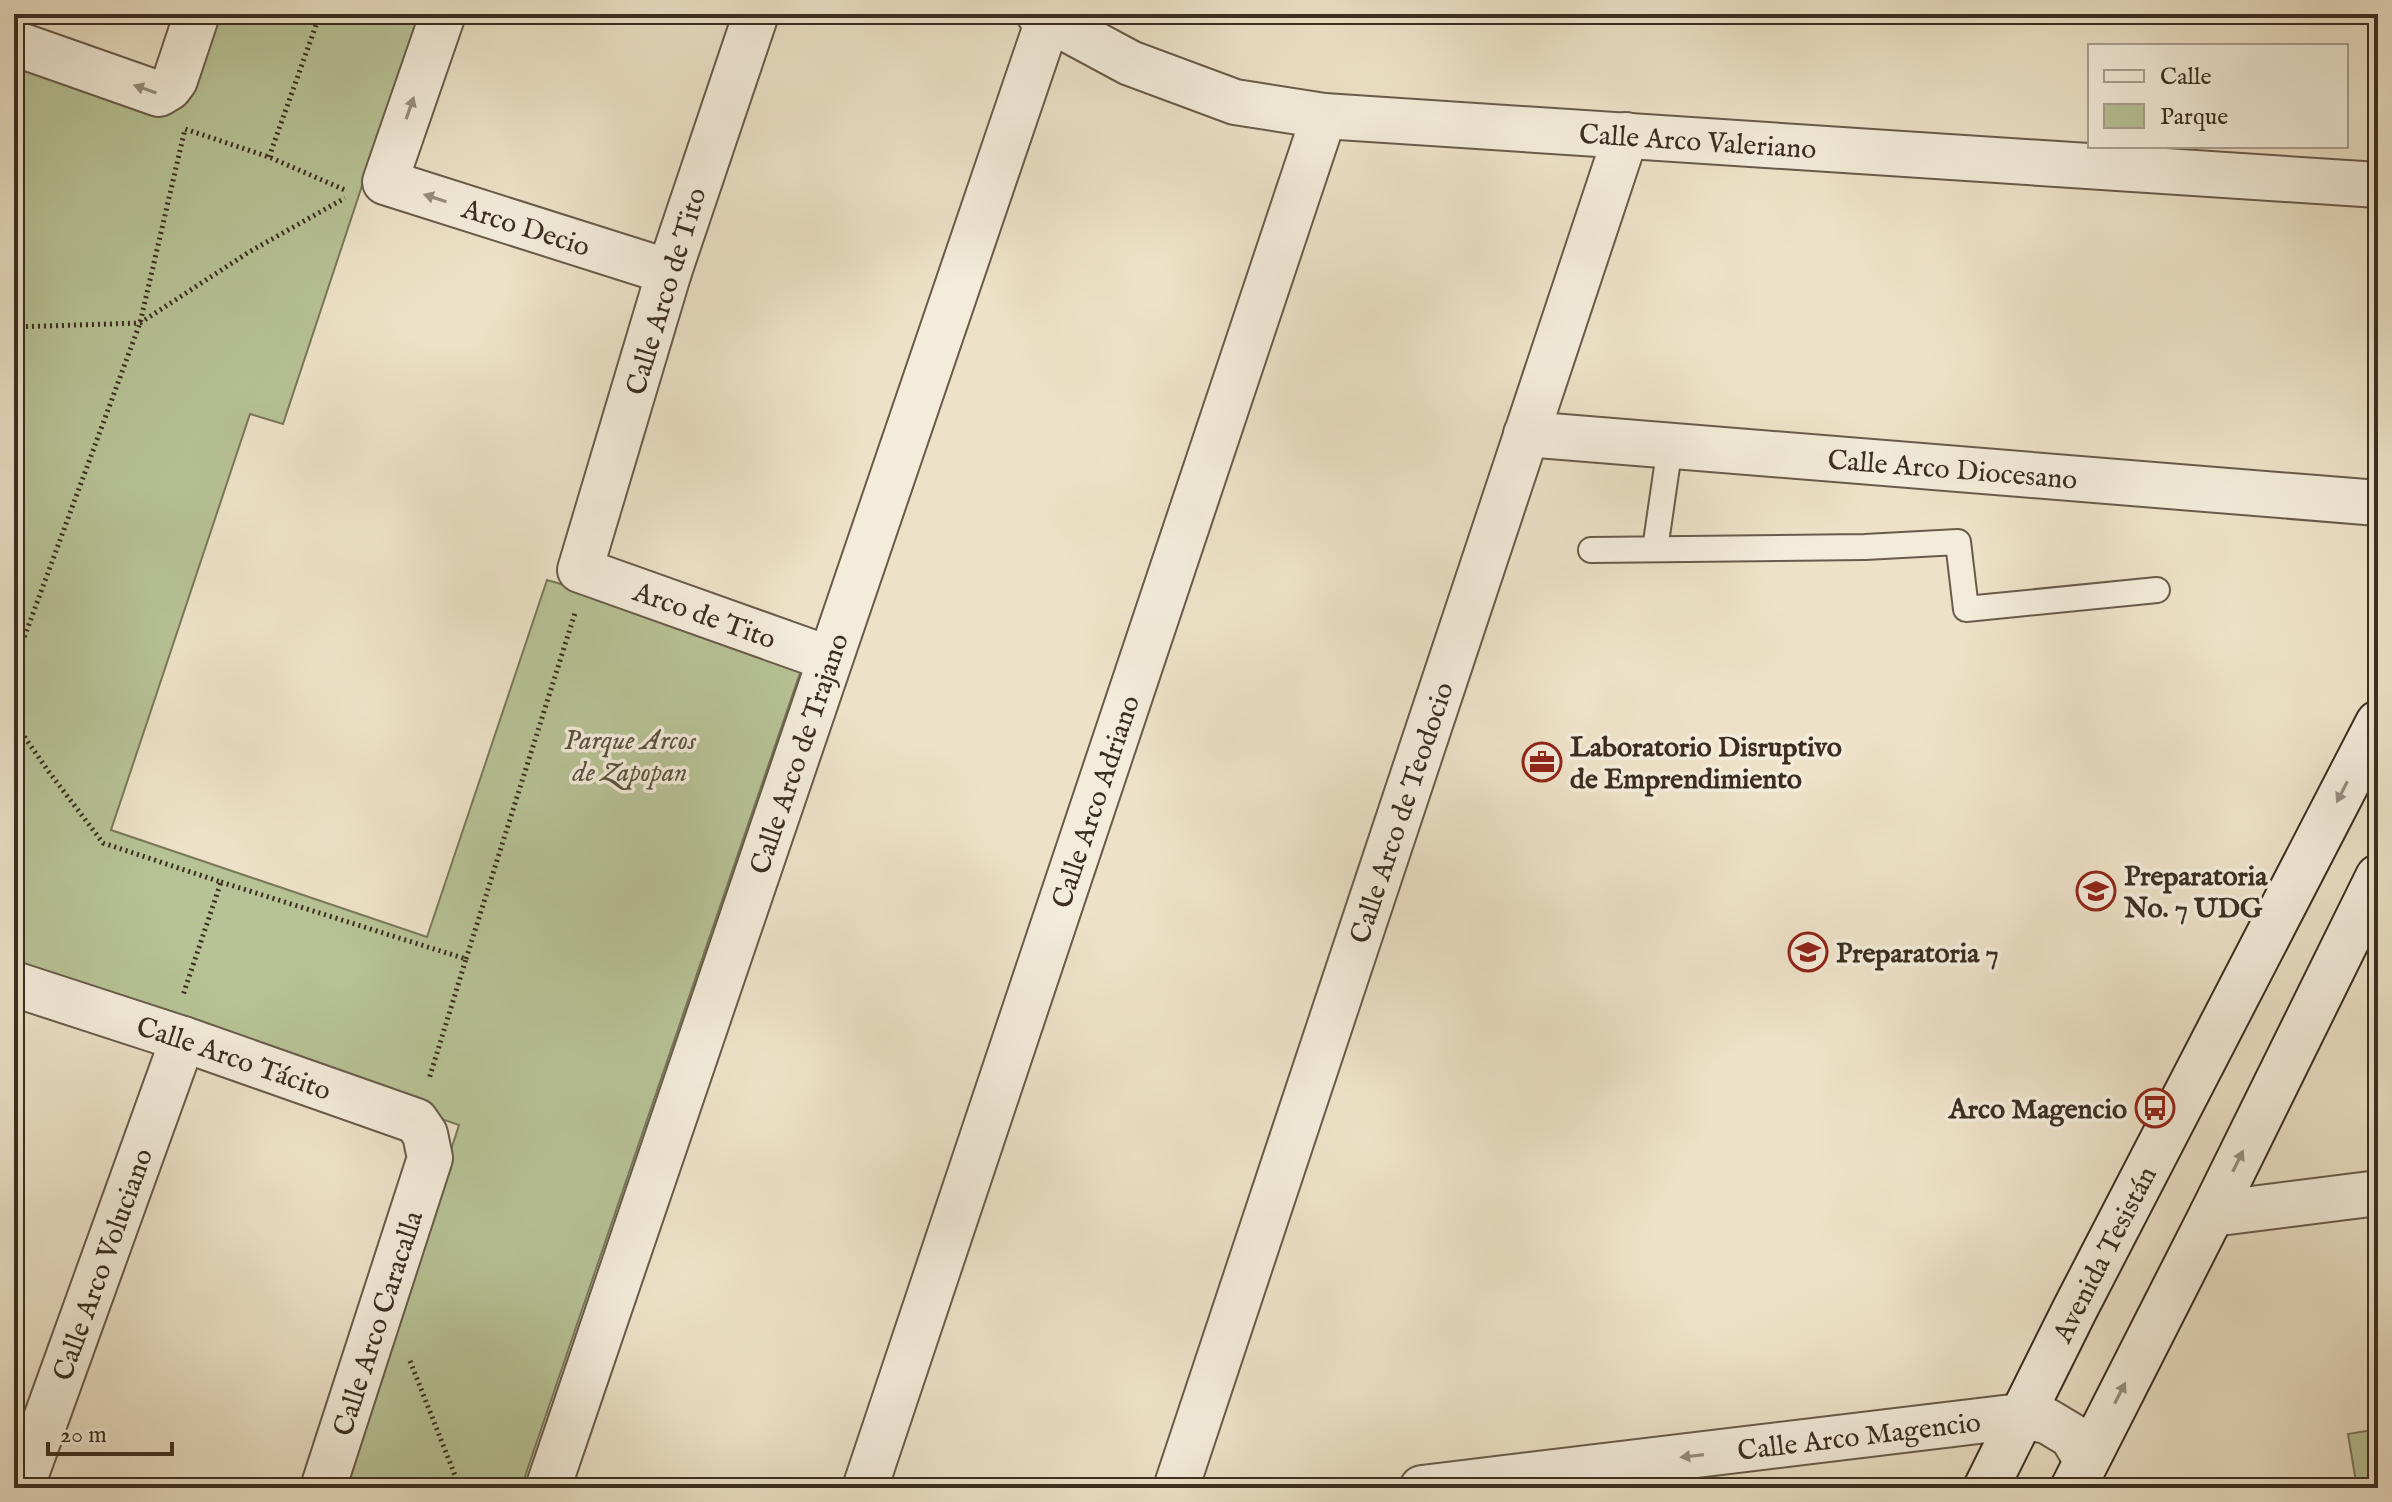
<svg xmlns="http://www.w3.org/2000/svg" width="2392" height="1502" viewBox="0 0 2392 1502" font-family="'IM FELL English',serif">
<rect width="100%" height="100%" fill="#ede2c8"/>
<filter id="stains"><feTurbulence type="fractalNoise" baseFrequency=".0025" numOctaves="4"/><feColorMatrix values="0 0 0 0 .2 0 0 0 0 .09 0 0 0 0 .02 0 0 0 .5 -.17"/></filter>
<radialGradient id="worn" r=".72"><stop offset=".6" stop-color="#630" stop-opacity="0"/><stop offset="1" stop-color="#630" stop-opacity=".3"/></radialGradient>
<path fill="#b7c396" stroke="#79785b" stroke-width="2" d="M220 14H419L283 424 250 414 111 830 427 937 547 580 592 593 801 670 521 1488H342L459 1125 14 969V67L152 108 197 83Z
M2378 1429V1488H2357L2348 1434Z"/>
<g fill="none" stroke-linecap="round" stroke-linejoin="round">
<g stroke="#685b4a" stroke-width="28">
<path id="lane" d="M1655 549 1670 446
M1591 550 1865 547 1958 542 1966 609 2157 590"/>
</g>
<g stroke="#685b4a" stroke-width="48">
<g id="street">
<path id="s1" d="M443 14 385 182 669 272"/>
<path id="s2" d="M756 14 669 272 580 570 830 659"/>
<path id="s3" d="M1039 14 1130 63 1235 102 1324 116 2378 185"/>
<path d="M14 43 159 94 169 88 175 80 197 14"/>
<path id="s4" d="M1526 434 2378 503"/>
<path id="s5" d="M14 984 183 1039 416 1121 425 1134 430 1158 323 1488"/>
<path d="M2212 1214 2378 1193"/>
<path id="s6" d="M21 1488 183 1039"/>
<path id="s7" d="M548 1488 1048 20"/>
<path id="s8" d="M865 1488 1324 116"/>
<path id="s9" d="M1176 1488 1626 135"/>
<path id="s10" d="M1422 1488 2020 1416 2047 1421 2072 1436 2086 1460"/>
</g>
</g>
<g stroke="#3b2e20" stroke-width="48">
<g id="secondary">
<path id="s11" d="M1986 1488 2075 1309 2378 723"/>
<path d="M2073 1488 2212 1214 2378 877"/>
</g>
</g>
<path stroke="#3b2e20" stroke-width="5" stroke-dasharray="2 4" stroke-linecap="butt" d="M269 157 320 14
M14 327 140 323 249 252 345 198
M14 665 140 323 185 129 269 157 345 190
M14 722 49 772 103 843 221 882 183 995
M221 882 466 959 429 1079
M466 959 575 613
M410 1361 460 1488"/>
<use href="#lane" stroke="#f3ecdb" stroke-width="24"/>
<use href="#street" stroke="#f3ecdb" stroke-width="44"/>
<use href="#secondary" stroke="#f3ecdb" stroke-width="44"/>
</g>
<defs><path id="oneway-solid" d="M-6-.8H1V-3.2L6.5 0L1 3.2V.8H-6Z" transform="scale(2)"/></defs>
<g fill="#978d7e">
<use href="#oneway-solid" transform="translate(145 89) rotate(-161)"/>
<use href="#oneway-solid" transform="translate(410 108) rotate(-71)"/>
<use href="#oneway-solid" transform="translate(435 198) rotate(-162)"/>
<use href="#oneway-solid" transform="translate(2342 792) rotate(117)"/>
<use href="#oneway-solid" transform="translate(2238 1161) rotate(-64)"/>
<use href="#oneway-solid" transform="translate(2120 1393) rotate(-63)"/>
<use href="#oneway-solid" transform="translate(1692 1456) rotate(173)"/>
</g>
<defs>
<g id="office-ring" transform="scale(2)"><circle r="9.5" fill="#f3ecdb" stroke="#8f2418" stroke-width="1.5"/><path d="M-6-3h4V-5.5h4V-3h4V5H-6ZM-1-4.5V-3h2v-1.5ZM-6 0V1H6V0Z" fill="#8f2418"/></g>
<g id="university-ring" transform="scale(2)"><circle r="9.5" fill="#f3ecdb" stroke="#8f2418" stroke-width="1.5"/><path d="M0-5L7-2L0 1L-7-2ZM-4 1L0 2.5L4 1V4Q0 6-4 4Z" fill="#8f2418"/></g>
<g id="bus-ring" transform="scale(2)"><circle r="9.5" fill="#f3ecdb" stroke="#8f2418" stroke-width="1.5"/><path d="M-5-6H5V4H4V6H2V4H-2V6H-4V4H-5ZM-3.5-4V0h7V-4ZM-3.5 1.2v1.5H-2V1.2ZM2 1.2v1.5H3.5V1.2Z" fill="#8f2418"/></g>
</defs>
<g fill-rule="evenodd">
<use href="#office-ring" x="1542" y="762"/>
<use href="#university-ring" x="2096" y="891"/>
<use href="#university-ring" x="1808" y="952"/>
<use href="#bus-ring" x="2155" y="1108"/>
</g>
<g text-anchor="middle" stroke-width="7" stroke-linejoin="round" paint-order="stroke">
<g font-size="28" fill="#3b2e20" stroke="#f3ecdb">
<text dy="10" stroke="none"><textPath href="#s3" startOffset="680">Calle Arco Valeriano</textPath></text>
<text dy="10" stroke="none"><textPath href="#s1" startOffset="326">Arco Decio</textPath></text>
<text transform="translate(665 291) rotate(-73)" y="10">Calle Arco de Tito</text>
<text dy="10" stroke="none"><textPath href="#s4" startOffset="428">Calle Arco Diocesano</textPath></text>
<text dy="10" stroke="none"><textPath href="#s2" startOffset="716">Arco de Tito</textPath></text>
<text dy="10" stroke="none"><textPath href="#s7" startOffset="776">Calle Arco de Trajano</textPath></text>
<text dy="10" stroke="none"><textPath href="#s8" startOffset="724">Calle Arco Adriano</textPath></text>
<text dy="10" stroke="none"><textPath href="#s9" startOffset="712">Calle Arco de Teodocio</textPath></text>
<text dy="10" stroke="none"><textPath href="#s5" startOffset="232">Calle Arco Tácito</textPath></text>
<text dy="10" stroke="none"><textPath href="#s11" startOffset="262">Avenida Tesistán</textPath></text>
<text dy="10" stroke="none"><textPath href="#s6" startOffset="238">Calle Arco Voluciano</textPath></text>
<text transform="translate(377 1323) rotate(-72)" y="10">Calle Arco Caracalla</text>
<text dy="10" stroke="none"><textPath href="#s10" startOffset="440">Calle Arco Magencio</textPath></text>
</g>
<g font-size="28" font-style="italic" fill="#5a533e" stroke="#f3ecdb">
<text x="630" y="749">Parque Arcos<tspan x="630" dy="32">de Zapopan</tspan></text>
</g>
<g font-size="28" font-weight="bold" fill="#3b2e20" stroke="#f3ecdb" text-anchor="start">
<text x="1570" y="756">Laboratorio Disruptivo<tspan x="1570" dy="32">de Emprendimiento</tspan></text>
<text x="2124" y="885">Preparatoria<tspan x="2124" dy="32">No. 7 UDG</tspan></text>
<text x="1836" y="962">Preparatoria 7</text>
<text x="2127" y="1118" text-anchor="end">Arco Magencio</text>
</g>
</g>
<rect width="2392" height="1502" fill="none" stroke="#ede2c8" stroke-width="48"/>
<rect x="16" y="16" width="2360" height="1470" fill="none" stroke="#3b2e20" stroke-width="4"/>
<rect x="24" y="24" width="2344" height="1454" fill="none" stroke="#3b2e20" stroke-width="2"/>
<rect x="2088" y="44" width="260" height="104" fill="#f3ecdb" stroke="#a9a090" stroke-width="2"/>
<rect x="2104" y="70" width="40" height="12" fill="#f3ecdb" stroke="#a9a090" stroke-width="2"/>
<text x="2160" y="84" font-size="24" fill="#3b2e20">Calle</text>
<rect x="2104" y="104" width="40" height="24" fill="#b7c396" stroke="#a9a090" stroke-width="2"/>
<text x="2160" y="124" font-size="24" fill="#3b2e20">Parque</text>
<path d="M48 1442v12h124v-12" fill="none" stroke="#3b2e20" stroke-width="4"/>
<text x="60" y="1442" font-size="24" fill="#3b2e20" stroke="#f3ecdb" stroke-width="6" paint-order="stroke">20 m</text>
<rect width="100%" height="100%" filter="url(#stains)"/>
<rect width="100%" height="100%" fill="url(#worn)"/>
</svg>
